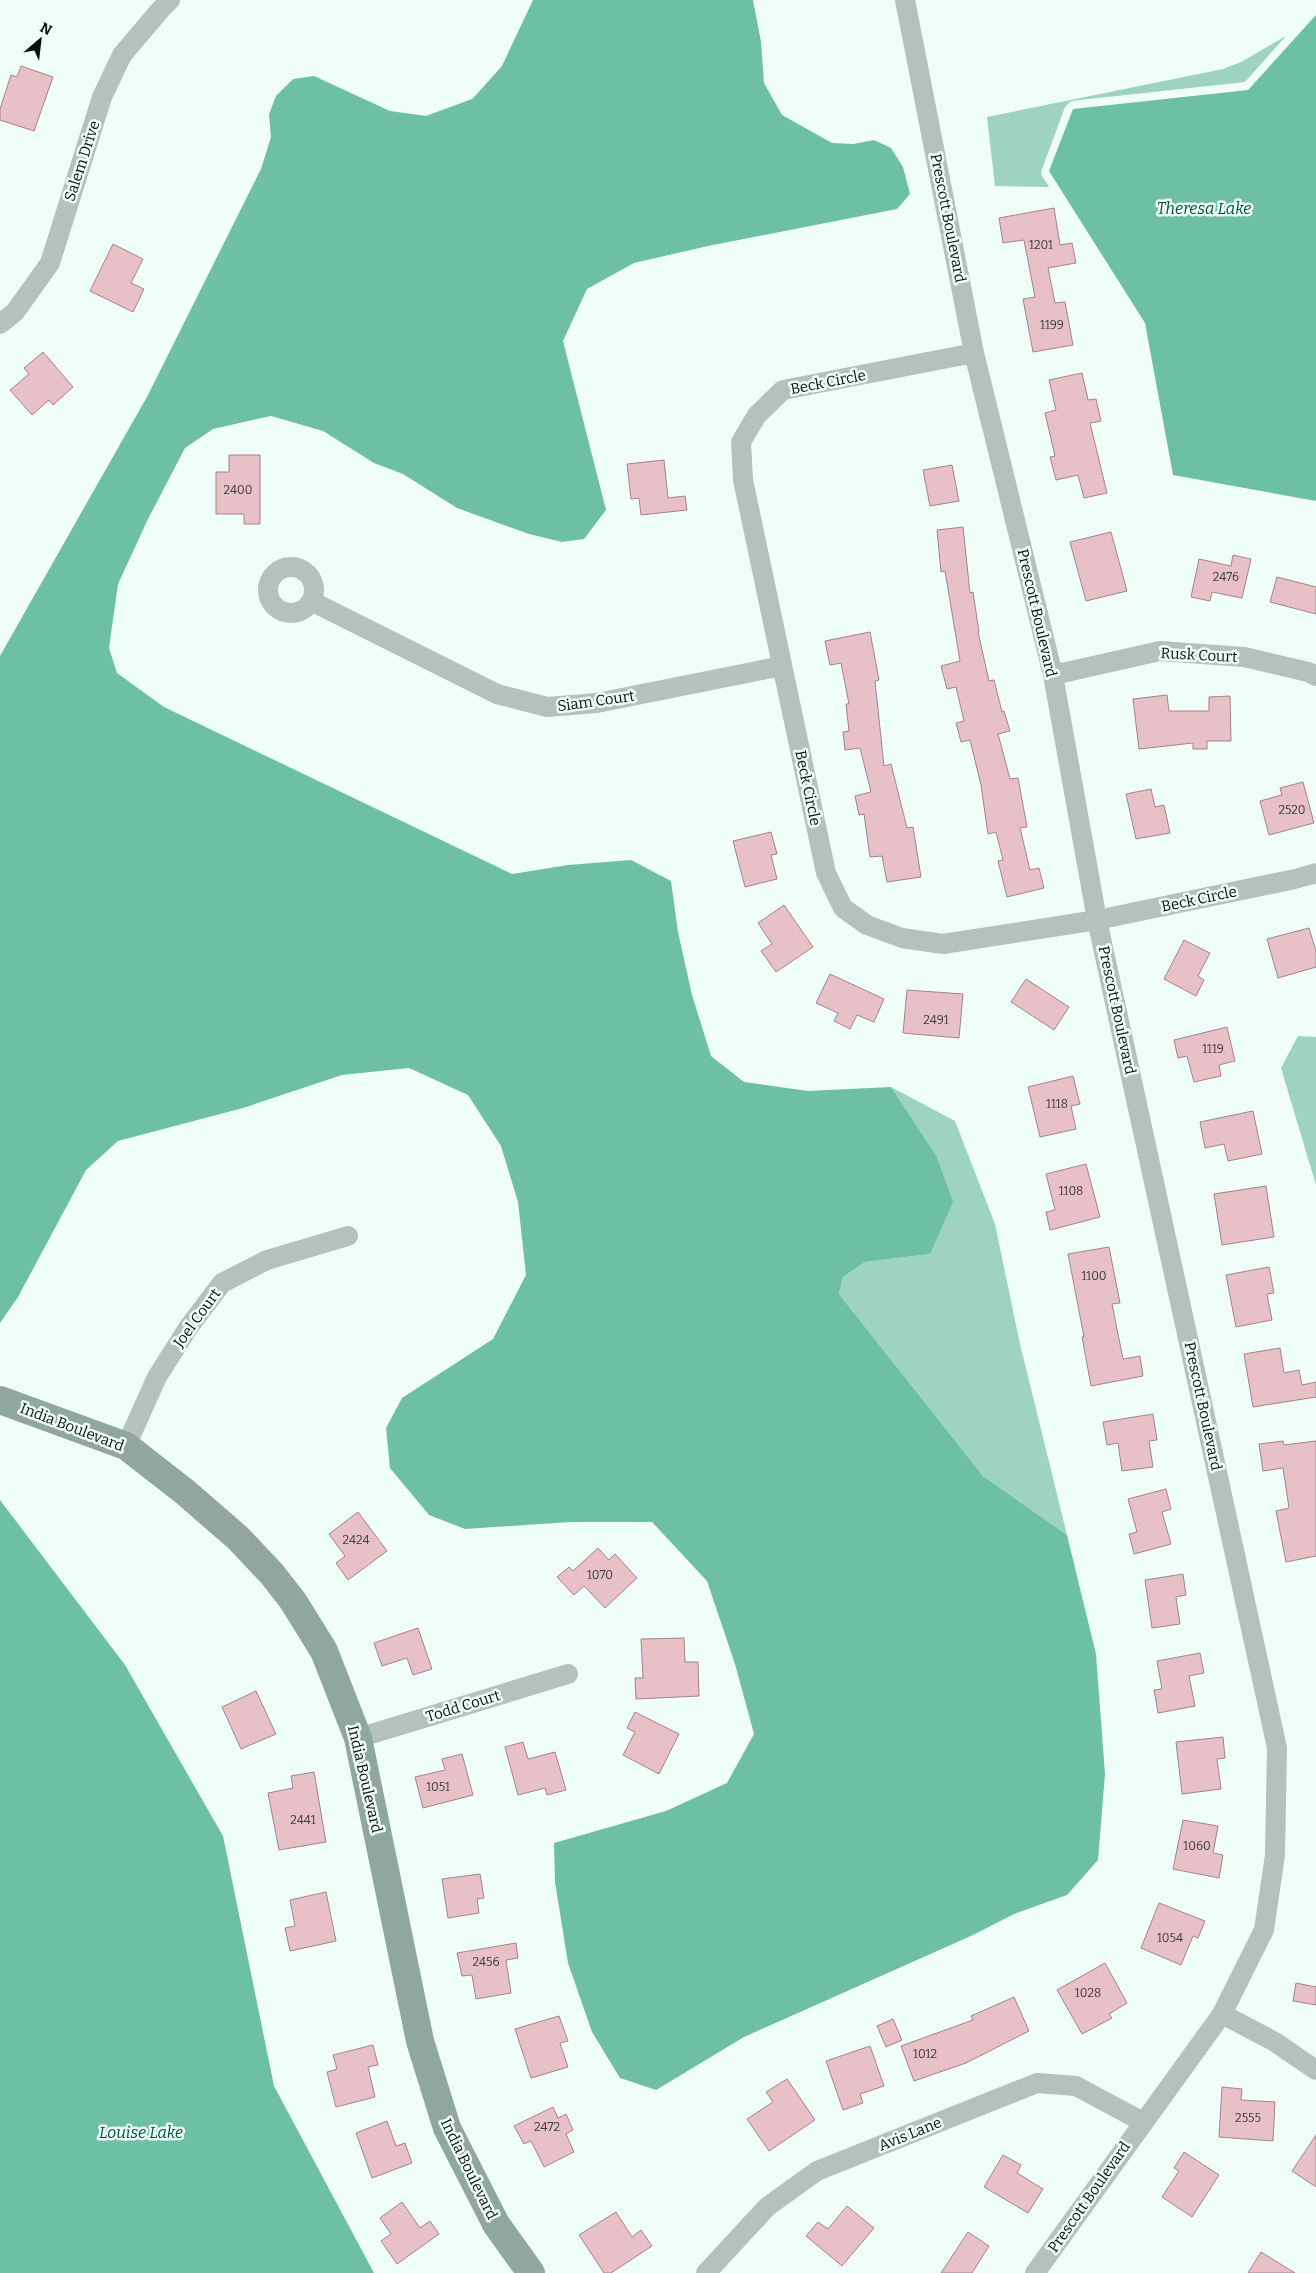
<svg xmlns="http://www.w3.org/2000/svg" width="1316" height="2273" viewBox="0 0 1316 2273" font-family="Bitter,serif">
<rect width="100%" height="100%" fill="#effef8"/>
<path fill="#9ed3c0" d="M1286 36 1245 82 1071 101 1065 107 1042 169 1041 174 1049 187 995 186 987 117 1223 69 1241 62Z
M1298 1036 1316 1037V1185L1281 1068Z
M891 1087 955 1121 995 1224 1020 1344 1067 1535 983 1476 839 1294 843 1277 865 1262 930 1254 936 1155Z"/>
<path fill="#6ec0a5" d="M533 0H753L761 42 764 83 782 115 832 143 853 144 874 140 891 148 903 167 910 194 897 209 708 246 634 263 587 289 563 341 606 510 584 539 562 542 529 534 457 508 403 474 374 463 323 431 271 416 213 429 185 448 148 519 118 584 109 648 117 673 164 707 512 874 568 865 631 860 671 881 678 932 692 995 711 1056 744 1082 808 1091 891 1087 936 1155 953 1202 930 1254 865 1262 843 1277 839 1294 983 1476 1067 1535 1096 1654 1105 1774 1098 1860 1067 1895 1014 1914 973 1935 744 2037 656 2090 620 2078 592 2032 568 1963 555 1882 554 1843 666 1811 727 1783 754 1734 735 1664 707 1581 652 1522H571L465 1529 429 1515 390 1468 386 1428 402 1398 493 1339 526 1275 518 1202 501 1146 468 1095 409 1068 342 1075 243 1108 118 1141 86 1170 18 1297 0 1323V656L148 395 261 169 271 137 269 114 276 96 293 79 314 76 390 111 426 116 472 99 476 95 502 66Z
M1316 15V501L1173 475 1145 323 1049 171 1073 109 1248 90Z
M0 1500 125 1665 223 1836 274 2086 374 2273H0Z"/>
<path fill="#e7c1c7" stroke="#a58288" d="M21 66 53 77 34 131 0 120V109L11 75 17 77Z
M1054 208 1060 245 1072 243 1076 263 1048 268 1055 303 1065 302 1073 345 1033 352 1023 299 1035 297 1024 240 1003 243 999 218Z
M113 244 143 259 131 283 144 289 133 312 90 291Z
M43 352 73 387 53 405 49 400 32 415 10 390 29 374 24 368Z
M1082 373 1088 400 1096 399 1101 421 1090 423 1107 493 1084 498 1078 475 1056 480 1050 457 1055 456 1045 413 1056 410 1049 380Z
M229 455H260V524H244V514H216V472H229Z
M664 460 668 498 685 496 687 510 641 515 639 498 631 499 627 464Z
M952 465 959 501 930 506 923 470Z
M963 527 970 593 973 592 979 632H978L989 681 994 680 1002 712 1004 711 1010 731 998 734 1010 779 1018 778 1027 827 1020 828 1030 870 1039 868 1044 888 1007 897 998 861 1003 860 996 832 988 834 981 785 970 740 961 742 956 723 964 721 956 687 947 689 941 666 960 661 945 571 941 572 937 530Z
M1111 532 1127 591 1086 601 1070 542Z
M1233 555 1251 559 1242 598 1212 592 1210 601 1191 597 1199 559 1231 566Z
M1277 577 1316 587V614L1270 602Z
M870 632 879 680 875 681 884 766 891 764 907 828 913 827 921 877 887 882 882 856 870 857 864 814 859 815 855 796 871 792 860 748 845 750 843 732 849 731 846 704H849L841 663 830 665 825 641Z
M1167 695 1169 711H1209V697L1230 696 1231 741H1207V749H1193V743L1139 749 1133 699Z
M1303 782 1314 823 1269 835 1260 801 1282 795 1280 788Z
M1151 789 1155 807 1164 805 1170 833 1136 839 1126 794Z
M771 832 777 854 771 855 777 879 745 887 733 841Z
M784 905 813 947 776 972 761 951 772 944 758 923Z
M1309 928 1316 951V967L1278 978 1267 939Z
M1184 940 1210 953 1198 976 1204 980 1196 996 1164 979Z
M830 974 884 999 874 1022 857 1015 850 1029 834 1021 838 1013 816 1003Z
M1026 979 1069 1007 1054 1030 1011 1002Z
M907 990 963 994 959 1038 903 1033Z
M1227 1027 1235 1061 1219 1065 1221 1076 1194 1082 1187 1056 1178 1058 1174 1040Z
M1073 1076 1080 1104 1071 1106 1076 1129 1040 1137 1028 1087Z
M1253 1111 1262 1154 1228 1161 1224 1144 1205 1148 1200 1122Z
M1086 1164 1100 1217 1050 1230 1046 1212 1055 1210 1046 1174Z
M1266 1186 1274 1237 1222 1245 1214 1194Z
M1109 1247 1120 1303 1112 1304 1123 1359 1140 1356 1143 1376 1091 1386 1082 1337H1084L1068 1254Z
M1269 1267 1274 1293 1267 1294 1272 1320 1236 1327 1226 1275Z
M1280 1348 1284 1373 1299 1370 1302 1385 1316 1382V1397L1253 1407 1244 1354Z
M1153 1414 1157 1440 1149 1441 1153 1467 1122 1471 1118 1443 1107 1445 1103 1422Z
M1283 1441 1284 1445 1316 1441V1556L1286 1562 1276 1511 1289 1508 1283 1468 1263 1471 1259 1444Z
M1166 1489 1171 1509 1162 1512 1171 1544 1134 1554 1129 1534 1137 1532 1128 1499Z
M358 1512 387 1551 348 1580 336 1563 345 1556 329 1534Z
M598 1548 609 1560 615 1554 637 1578 605 1608 584 1586 574 1595 557 1577 569 1567 573 1571Z
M1183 1574 1186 1595 1176 1597 1180 1624 1152 1628 1145 1580Z
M418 1628 432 1669 413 1675 407 1658 382 1666 374 1643Z
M684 1638 685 1662H698L699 1696 636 1699 635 1678H643L641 1639Z
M1200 1653 1204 1673 1189 1676 1195 1706 1158 1713 1154 1690 1162 1689 1157 1661Z
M256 1691 276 1734 241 1749 222 1707Z
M635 1712 679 1734 659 1774 623 1755 635 1732 627 1728Z
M1223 1737 1225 1758 1217 1759 1221 1789 1182 1794 1176 1742Z
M523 1742 528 1759 555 1752 566 1790 547 1795 545 1788 518 1795 505 1747Z
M462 1754 473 1795 423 1808 415 1777 445 1770 442 1759Z
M314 1772 326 1842 279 1850 268 1793 293 1788 291 1776Z
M1183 1820 1218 1826 1213 1853 1223 1855 1219 1878 1173 1869Z
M480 1874 484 1898 477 1899 479 1913 448 1918 442 1879Z
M326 1892 336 1941 290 1951 285 1928 295 1926 290 1900Z
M1159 1903 1205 1921 1198 1938 1193 1936 1181 1965 1141 1948Z
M516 1943 518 1958 506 1960 511 1993 476 1999 472 1975 462 1976 457 1953Z
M1105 1963 1127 2003 1109 2014 1112 2018 1082 2034 1057 1990Z
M1296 1983 1316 1987V2005L1293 2001Z
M1014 1997 1029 2031 966 2063 914 2081 901 2046 973 2020 971 2016Z
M559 2016 568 2041 560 2043 568 2067 531 2078 515 2029Z
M893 2019 902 2040 886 2047 877 2026Z
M373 2045 378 2065 368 2067 375 2097 336 2107 327 2072 337 2069 333 2055Z
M870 2046 884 2086 860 2094 863 2103 843 2110 826 2061Z
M787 2079 815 2120 769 2151 747 2119 773 2102 766 2092Z
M1222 2087 1242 2089 1241 2100 1275 2102 1273 2141 1219 2137Z
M553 2107 558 2118 566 2114 573 2130 566 2134 574 2152 544 2167 531 2141 524 2144 514 2126Z
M387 2121 396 2146 405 2143 412 2163 372 2178 356 2133Z
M1316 2135V2187L1292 2171Z
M1184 2152 1219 2175 1192 2217 1162 2197 1179 2171 1174 2168Z
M1003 2155 1021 2165 1017 2173 1043 2189 1028 2213 984 2187Z
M402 2202 420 2228 430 2221 439 2234 397 2264 381 2241 391 2234 380 2218Z
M847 2206 874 2228 842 2266 806 2236 818 2222 828 2229Z
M616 2212 632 2237 641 2230 652 2246 611 2273H604L579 2235Z
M968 2232 989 2246 972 2273H941Z
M1261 2252 1295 2273H1248Z"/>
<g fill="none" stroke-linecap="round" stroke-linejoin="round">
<path stroke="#b2c2bc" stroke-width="20" d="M905 0 974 353 1053 675 1097 920 1277 1748 1275 1855 1264 1930 1222 2014 1035 2273
M0 324 15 312 50 263 102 97 122 55 161 9 170 0
M974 353 783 390 757 415 741 442 743 480 826 873 843 908 867 925 902 938 943 944 1097 920 1295 879 1316 873
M268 590a23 23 0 1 1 46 0a23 23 0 1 1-46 0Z
M311 601 497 694 547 707 597 703 782 666
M1053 675 1160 651 1244 657 1308 672 1316 676
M126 1446 157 1377 188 1328 222 1283 267 1260 348 1236
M358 1738 568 1674
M1222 2014 1275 2042 1316 2070
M706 2273 767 2207 817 2171 1037 2083 1076 2086 1143 2122"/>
<path stroke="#8fa79e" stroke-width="28" d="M0 1400 126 1446 185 1492 238 1538 272 1574 293 1601 324 1651 358 1738 420 2041 447 2128 496 2224 531 2273"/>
</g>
<g text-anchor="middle" stroke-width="5" stroke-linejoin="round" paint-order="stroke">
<g font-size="12" fill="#3d3d3b">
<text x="1041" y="249">1201</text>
<text x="1052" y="329">1199</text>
<text x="238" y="494">2400</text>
<text x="1226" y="581">2476</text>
<text x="1292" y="814">2520</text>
<text x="936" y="1024">2491</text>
<text x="1213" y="1053">1119</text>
<text x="1057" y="1108">1118</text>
<text x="1071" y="1195">1108</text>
<text x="1094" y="1280">1100</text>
<text x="356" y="1544">2424</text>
<text x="600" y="1579">1070</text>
<text x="438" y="1791">1051</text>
<text x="303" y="1824">2441</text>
<text x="1197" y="1850">1060</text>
<text x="1170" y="1942">1054</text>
<text x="486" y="1966">2456</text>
<text x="1088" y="1997">1028</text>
<text x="925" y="2058">1012</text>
<text x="1248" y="2122">2555</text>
<text x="547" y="2131">2472</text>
</g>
<g font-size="15" fill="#04110c" stroke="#effef8">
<text transform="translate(82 161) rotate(-72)" y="5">Salem Drive</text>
<text transform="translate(948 218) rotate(79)" y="5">Prescott Boulevard</text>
<text transform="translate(828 382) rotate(-11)" y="5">Beck Circle</text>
<text transform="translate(1037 613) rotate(77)" y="5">Prescott Boulevard</text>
<text transform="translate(1199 655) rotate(3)" y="5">Rusk Court</text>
<text transform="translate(596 701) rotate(-8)" y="5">Siam Court</text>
<text transform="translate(808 788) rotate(78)" y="5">Beck Circle</text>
<text transform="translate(1199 899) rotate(-12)" y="5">Beck Circle</text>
<text transform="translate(1117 1010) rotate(78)" y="5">Prescott Boulevard</text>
<text transform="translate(197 1318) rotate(-54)" y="5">Joel Court</text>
<text transform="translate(1203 1406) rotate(78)" y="5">Prescott Boulevard</text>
<text transform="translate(72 1427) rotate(21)" y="5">India Boulevard</text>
<text transform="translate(463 1706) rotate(-17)" y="5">Todd Court</text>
<text transform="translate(365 1779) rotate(77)" y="5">India Boulevard</text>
<text transform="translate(910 2134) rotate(-22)" y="5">Avis Lane</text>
<text transform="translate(469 2169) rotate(64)" y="5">India Boulevard</text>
<text transform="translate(1089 2197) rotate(-55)" y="5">Prescott Boulevard</text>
</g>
<g font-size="16" font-style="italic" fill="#054e3c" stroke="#effef8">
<text x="1204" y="214">Theresa Lake</text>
<text x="141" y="2138">Louise Lake</text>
</g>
</g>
<g transform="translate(40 40) rotate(28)" stroke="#effef8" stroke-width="4" paint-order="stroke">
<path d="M0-4L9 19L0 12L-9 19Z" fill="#04110c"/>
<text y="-8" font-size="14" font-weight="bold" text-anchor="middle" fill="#04110c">N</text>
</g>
</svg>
